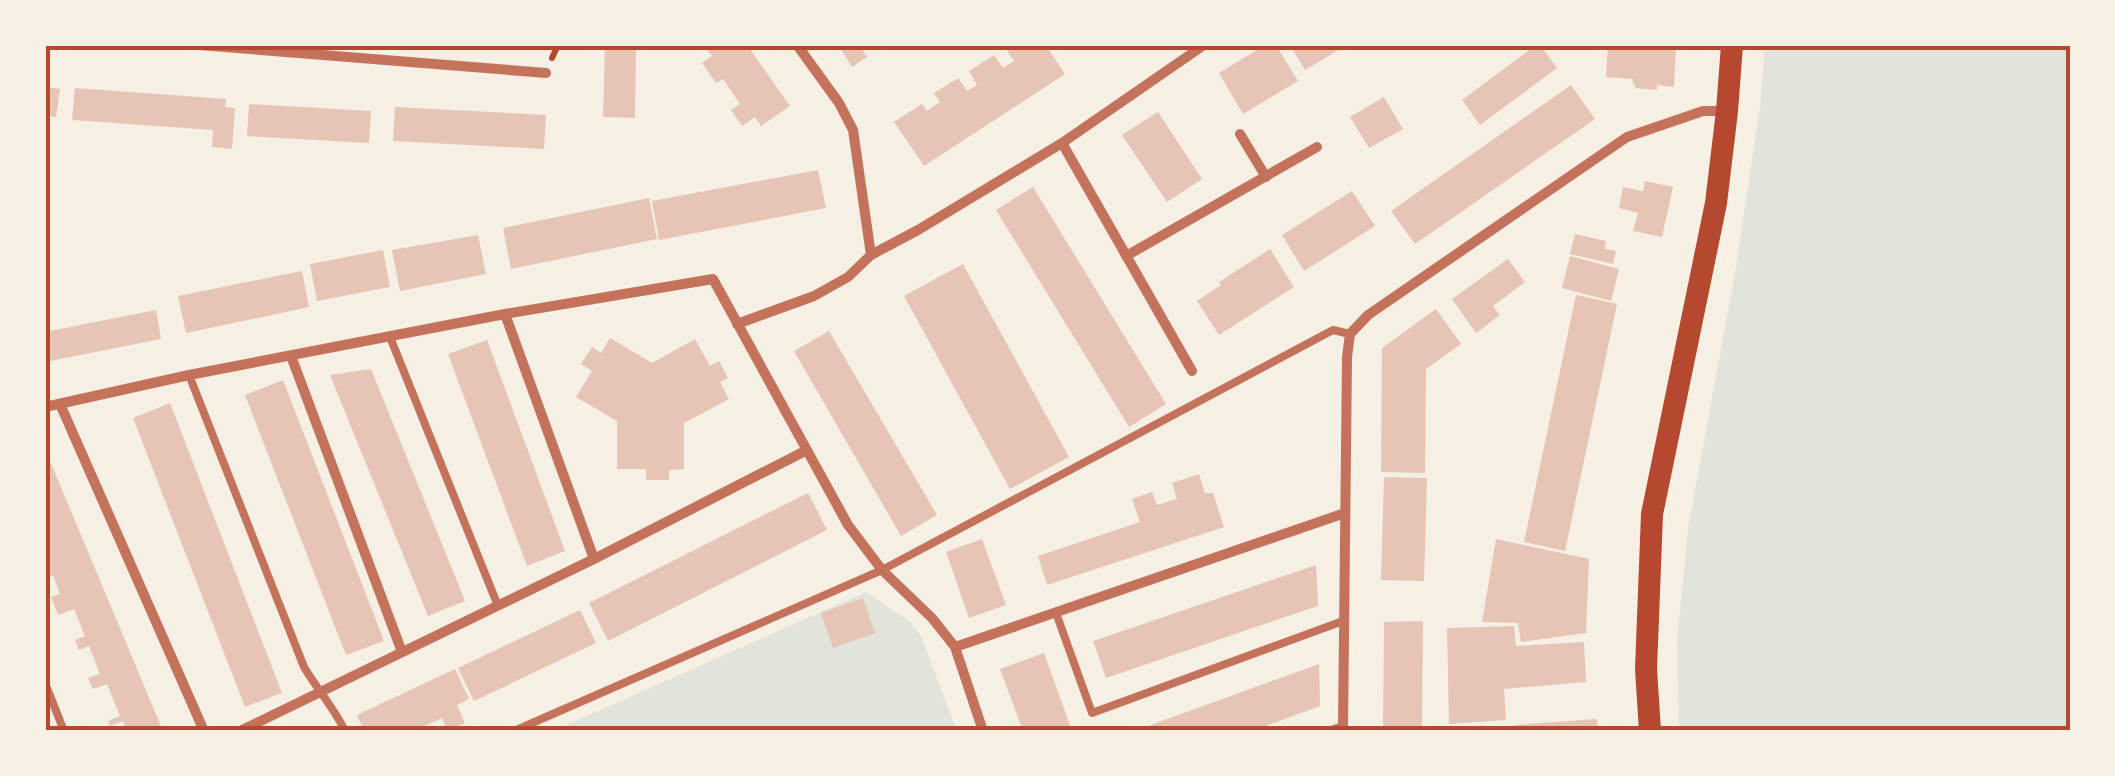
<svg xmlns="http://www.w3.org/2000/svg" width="2115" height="776" viewBox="0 0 2115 776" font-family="'Source Sans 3',sans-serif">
<rect width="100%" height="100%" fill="#f6efe4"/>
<path fill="#e2e4dc" d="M1765 45H2070V731H1679L1677 641 1688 528 1735 273 1760 107Z
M866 592 911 623 921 636 957 731H553Z"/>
<path fill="#e6c5b7" d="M605 45H636L635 118 603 117Z
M704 45H747L790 106 761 126 755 117 742 126 731 110 740 104 723 79 716 83 702 63 712 56Z
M838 45H859L867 57 852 67Z
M1012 45H1038L1041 49 1046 46 1065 74 924 166 894 122 922 104 927 111 940 102 934 93 958 78 967 91 977 85 969 71 994 55 1003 68 1014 61 1006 49Z
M1265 45H1276L1298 81 1243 114 1219 73Z
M1290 45H1347L1305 70Z
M1536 45H1540L1557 68 1480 125 1462 100Z
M1608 45H1676L1674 87 1657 85V90L1635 88 1636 85H1633V79L1606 77Z
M1571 85 1595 119 1415 244 1391 211Z
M45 87 60 89 56 117 45 115Z
M75 88 226 99 225 107 235 108 232 149 212 147 213 130 72 120Z
M1384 97 1403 129 1369 148 1350 117Z
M249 104 371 111 369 143 247 136Z
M395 107 546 115 544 149 393 141Z
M1158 112 1202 179 1167 202 1122 135Z
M818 170 826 208 659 240 652 201Z
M1645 181 1673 187 1662 237 1633 231 1638 213 1619 208 1623 187 1643 191Z
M1033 187 1166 404 1129 427 996 210Z
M1352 191 1375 226 1304 271 1282 235Z
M649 198 657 239 511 269 503 228Z
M1575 234 1606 241 1605 249 1616 251 1613 264 1570 254Z
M478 235 486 274 400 291 392 250Z
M1270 249 1294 287 1219 335 1197 301 1221 285 1219 282Z
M383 250 390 287 317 301 310 264Z
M1570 256 1619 269 1611 301 1562 288Z
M1508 259 1525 282 1493 306 1500 315 1476 333 1452 299Z
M963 264 1069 457 1010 489 904 296Z
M302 271 309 307 186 333 178 296Z
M1576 295 1617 304 1565 551 1524 542Z
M1436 309 1461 344 1426 369 1425 473 1381 472 1382 348Z
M156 310 161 339 45 362V332Z
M829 331 937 515 901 536 794 351Z
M610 338 652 363 695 339 710 366 719 361 728 378 720 382 729 399 684 423V469L669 470V480H646V469H617V421L576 397 592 371 581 364 592 347 601 353Z
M487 340 565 551 527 566 448 354Z
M371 369 465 601 428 616 330 375Z
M283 380 384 641 346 655 245 395Z
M170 403 282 693 245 707 133 418Z
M45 449 163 731H127L123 721 110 726 108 721 120 716 107 684 93 689 88 678 100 674 89 646 79 650 75 640 85 636 74 609 58 615 51 597 60 594 53 575 45 578Z
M1199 474 1205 493H1213L1224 527 1047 585 1038 556 1140 522 1132 499 1152 492 1157 505 1177 499 1172 483Z
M1384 477 1427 478 1424 581 1381 580Z
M808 493 827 530 608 641 589 603Z
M982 539 1006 605 969 618 946 552Z
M1496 539 1589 559 1586 633 1521 642 1518 623 1482 622Z
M1316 565 1318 606 1106 678 1093 641Z
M863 598 875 633 833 648 821 613Z
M580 610 596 643 474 701 458 668Z
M1423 621 1422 731H1383L1384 622Z
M1514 626 1516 646 1584 642 1586 682 1504 689 1506 720 1449 724 1447 628Z
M1044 653 1072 731H1023L1000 669Z
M1319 664 1320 706 1252 731H1134Z
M455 669 469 699 457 705 465 723 448 731 442 718 424 726 427 731H364L357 715Z
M1597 719 1598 731H1515L1514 725Z"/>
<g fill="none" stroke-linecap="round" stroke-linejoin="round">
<path stroke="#b5482f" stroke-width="6" d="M552 58 558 45"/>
<path stroke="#c5725c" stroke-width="8" d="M390 337 498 606
M189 375 304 667C317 689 334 708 345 731
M1056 613 1092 713 1343 621
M45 683 64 731
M514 731 882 570 1333 330 1350 334"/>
<path stroke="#c5725c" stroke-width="10" d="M199 45 546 73
M797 45 839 103 853 130 871 255
M1240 134 1266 177
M1062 143 1192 371
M1126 256 1317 147
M505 314 594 559
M737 324 814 296 848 277 871 255 918 230 1062 143 1204 45
M291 356 402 652
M60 404 204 731
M45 407 189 375 505 314 713 279 848 525 882 570 932 618 955 647 983 731
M955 647 1345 513
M240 731 594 559 805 451
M1331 731 1343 727 1347 357 1350 334 1368 315 1627 137 1703 111H1726"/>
<path stroke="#b5482f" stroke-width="22" d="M1650 731 1646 669 1652 514 1716 203 1727 111 1732 45"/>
</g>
<rect width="2115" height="776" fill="none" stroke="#f6efe4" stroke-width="95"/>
<rect x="48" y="48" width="2020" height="680" fill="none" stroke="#b5482f" stroke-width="4"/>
</svg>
